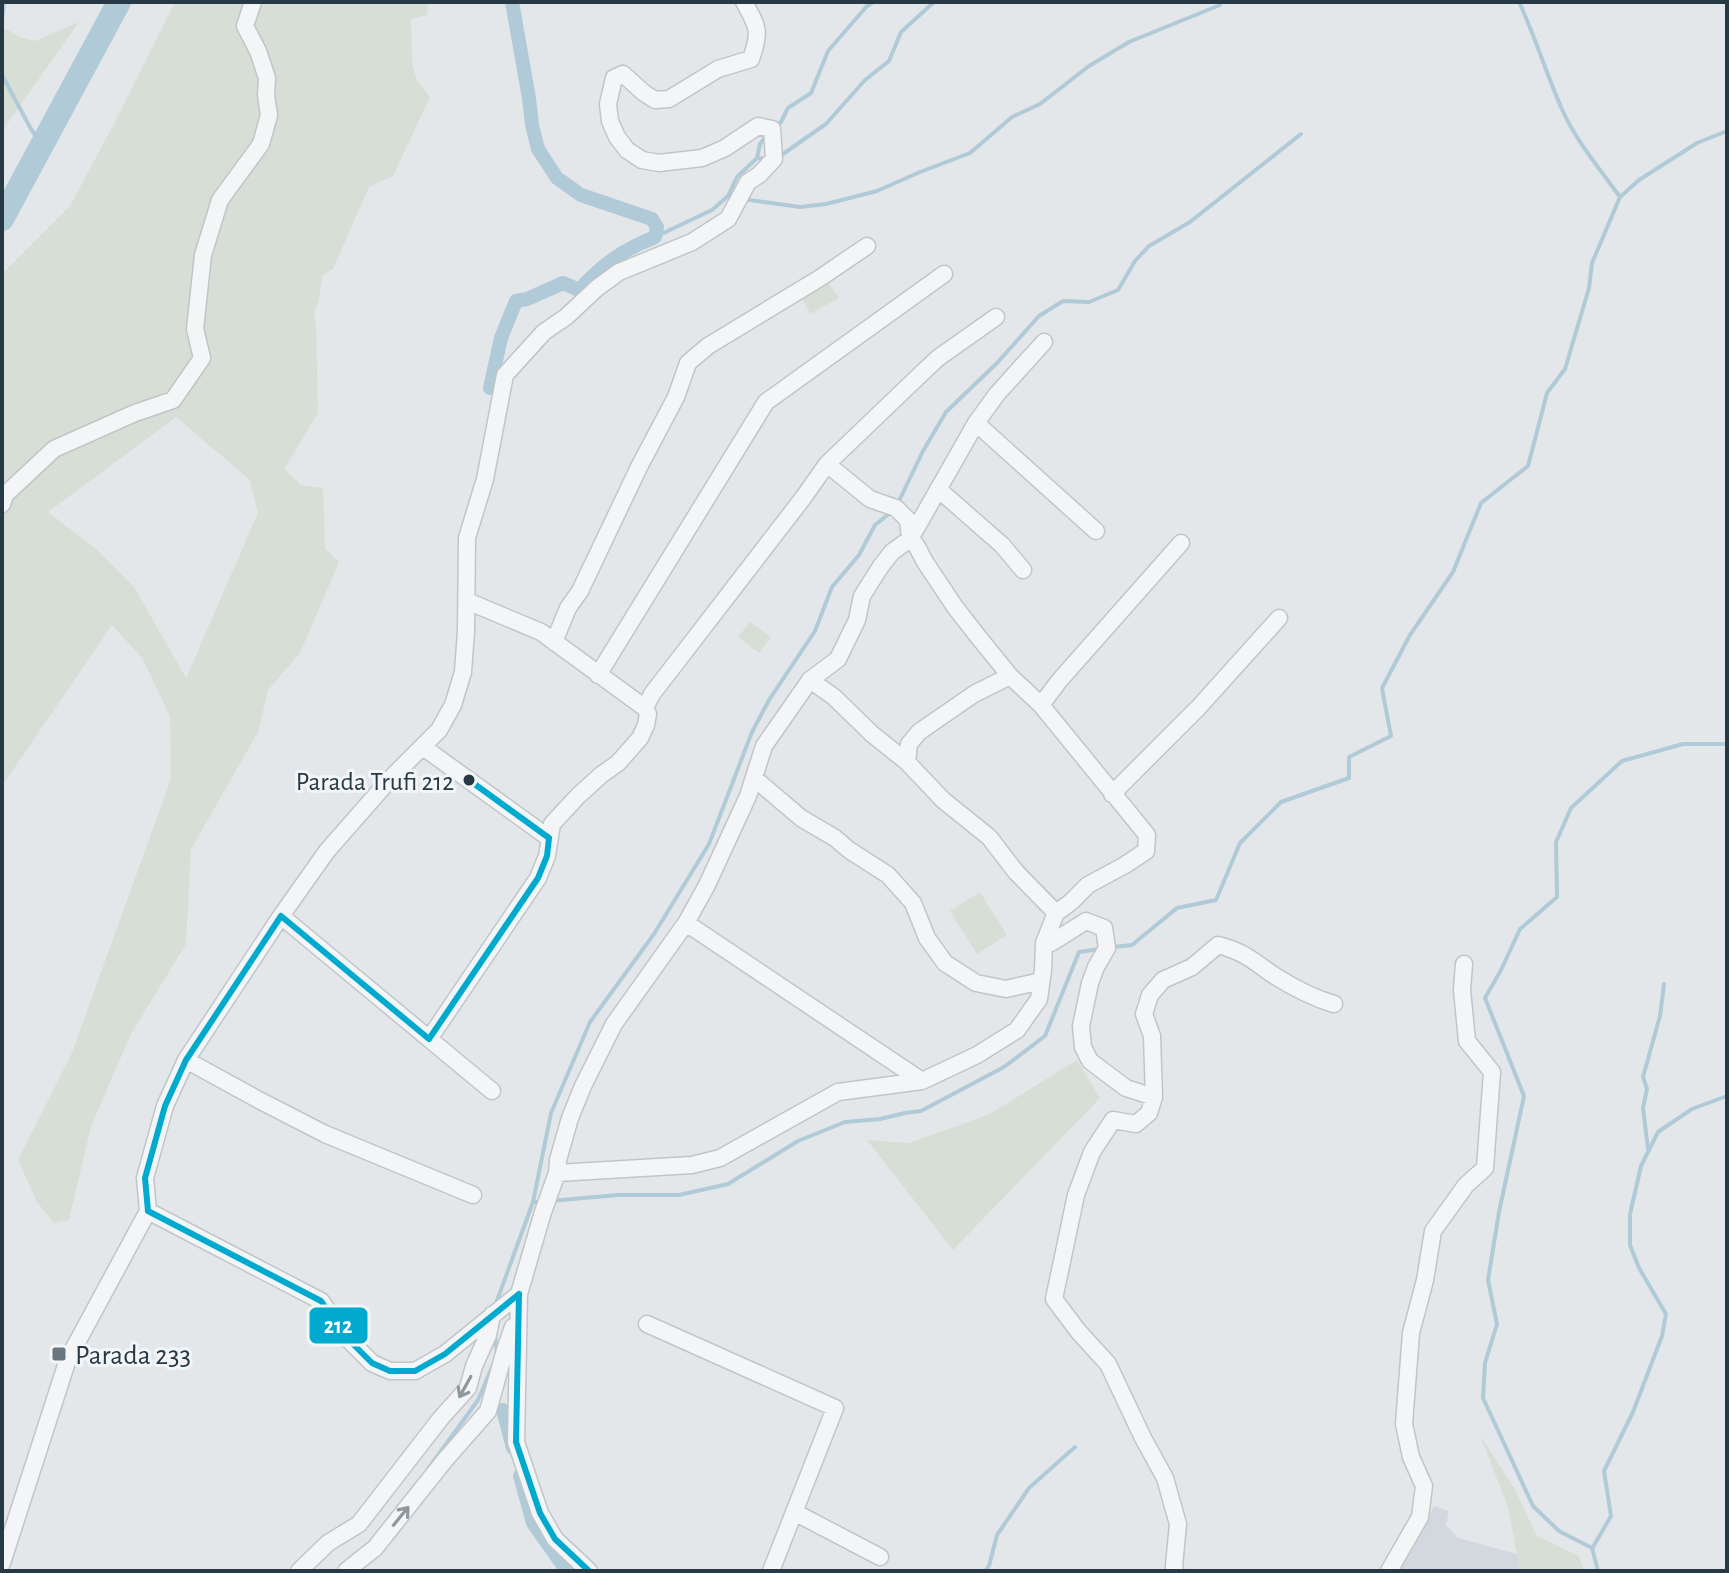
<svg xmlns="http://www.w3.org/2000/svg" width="1729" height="1573" viewBox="0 0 1729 1573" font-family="'Alegreya Sans',sans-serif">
<rect width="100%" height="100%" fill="#e4e7ea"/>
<path fill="#d2d8dd" d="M1434 1506 1449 1511 1446 1525 1458 1538 1517 1554 1520 1571H1399L1413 1549Z"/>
<path fill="#d7ded5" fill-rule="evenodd" d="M175 2H428L427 15 411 19 412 64 417 81 430 97 393 176 369 187 333 269 323 275 318 304 314 311 316 326 318 413 284 469 301 485 323 488 325 548 339 562 300 653 268 690 258 732 191 849 186 944 131 1034 91 1126 69 1220 54 1223 37 1202 18 1160 71 1055 171 779 170 716 142 658 112 625 2 786V274L70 206 117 118ZM176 417 250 480 258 513 186 678 134 587 96 549 48 512Z
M79 22 2 131V30L6 29 22 38 35 41Z
M828 282 839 298 810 314 802 298Z
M750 622 771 637 759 653 738 637Z
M980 892 1007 935 977 954 950 911Z
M1077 1060 1100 1098 953 1250 867 1140 909 1143 990 1114Z
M1480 1435 1514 1488 1537 1536 1579 1556 1584 1571H1520L1508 1507Z"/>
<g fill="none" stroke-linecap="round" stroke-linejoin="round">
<path stroke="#b0cad7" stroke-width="4" d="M1519 2C1535 36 1546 73 1561 107 1575 140 1600 169 1620 197
M2 20 4 2
M2 75 31 129 42 145
M776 126 781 122 788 108 811 93 828 51 866 7 873 2
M780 156 826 124 865 80 889 61 901 32 934 2
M757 158 760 144 767 135
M743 199 800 207 826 204 877 191 920 172 970 153 1012 117 1040 104 1089 66 1129 42 1220 5
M655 237 712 210 728 196 737 177 757 158 768 159
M898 503 923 451 946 412 997 363 1039 316 1063 301 1089 302 1118 290 1135 261 1149 246 1190 222 1301 134
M1113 947 1132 945 1177 908 1216 900 1240 843 1281 802 1349 778V757L1391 736 1382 688 1410 635 1453 572 1481 503 1528 466 1547 393 1565 369 1589 288 1592 263 1620 197 1639 180 1697 143 1727 131
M1648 1149 1643 1108 1647 1089 1643 1077 1660 1016 1664 984
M550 1201 618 1195H679L728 1184 798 1141 845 1122 880 1119 905 1113 921 1111 1004 1067 1045 1036 1079 952 1100 949
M533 1202 551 1113 590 1022 654 934 709 844 752 732 769 700 815 631 832 587 859 555 875 525 890 513
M495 1306 533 1202H541
M495 1335 497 1354
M428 1469 478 1400 493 1365
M1593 1547 1611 1516 1604 1471 1633 1412 1662 1336 1666 1314 1639 1268 1630 1245V1214L1641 1166 1658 1132 1692 1109 1727 1096
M985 1571 989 1566 997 1535 1029 1488 1075 1447
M1598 1571 1592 1548 1559 1531 1533 1506 1483 1398 1485 1363 1497 1324 1488 1280 1499 1212 1524 1096 1485 998 1501 970 1520 929 1557 897 1556 842 1571 808 1622 761 1683 744H1727"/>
<path stroke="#b0cad7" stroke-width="14" d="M490 388 501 338 516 301 527 299 563 283 579 290C604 263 621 251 655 237L657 227 652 219 581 195 557 178 538 149 532 125 529 98 512 2
M503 1410 513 1448
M520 1476 533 1523 567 1571"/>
<path stroke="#b0cad7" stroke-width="24" d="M2 219 119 2"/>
<g stroke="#c2c5c8" stroke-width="19">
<path id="street" d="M976 423 1096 531
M938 489 1002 545 1023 570
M2 504 5 495 54 449 135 413 173 400 202 358 195 329 203 255 220 200 261 144 269 115 266 95 267 78 258 51 245 26 253 2
M467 601 541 632 645 708
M554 642 568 608 580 591 639 467 676 397 688 363 708 346 820 278 867 246
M598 675 766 402 944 274
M810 680 834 697 872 734 907 762 943 800 989 837 1016 872 1056 913
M1041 705 1059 681 1181 543
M423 747 549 838
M907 762 909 744 919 732 974 694 1010 676
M754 778 801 818 835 838 849 850 888 875 913 903 927 938 945 963 976 983 1006 989 1041 981
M1112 794 1198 708 1279 618
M281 916 492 1091
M686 923 922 1081
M1044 943H1051L1086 921 1104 928 1107 948 1096 967 1090 983 1081 1026 1083 1047 1090 1061 1126 1088 1154 1097 1152 1036 1144 1014 1150 995 1163 980 1192 967 1218 945C1245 952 1253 961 1275 976 1294 988 1313 998 1334 1004
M429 1039 538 878 547 856 552 824 578 796 601 775 618 763 640 738 646 725 648 714 645 708 652 694 803 498 827 464 922 373 938 358 996 317
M186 1060 257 1099 325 1134 473 1195
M1154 1097 1149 1113 1136 1124 1113 1120 1092 1152 1076 1195 1054 1299 1078 1331 1108 1364 1143 1438 1165 1478 1178 1524 1174 1566 1175 1571
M557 1173 692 1165 720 1158 838 1092 922 1081 977 1055 1017 1030 1039 999 1043 970 1044 943 1056 913 1071 902 1088 885 1125 865 1146 851 1147 835 1041 705 1010 676 976 634 955 607 925 562 916 545 910 539 908 520 896 508 870 499 827 464
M148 1211 321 1301 347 1338 372 1363 390 1371H415L445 1354 519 1294
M647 1324 835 1408 771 1571
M794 1512 880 1557
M2 1563 68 1359 148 1211 145 1178 165 1106 186 1060 281 916 327 851 391 778 439 730 453 705 463 672 466 631 467 538 485 479 505 375 544 332 566 317 597 288 619 272 692 242 728 219 748 182 759 175 774 159 772 129 758 126 725 148 702 158 659 163 642 160 627 150 617 137 610 121 608 104 614 78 623 74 644 93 655 100 669 99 718 69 751 59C761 31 758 27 744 2
M299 1571 328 1543 359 1524 441 1418 468 1388 474 1366 488 1335 492 1315
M346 1571 375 1548 445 1460 488 1411 505 1350 513 1327
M589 1571 555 1539 540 1513 516 1442 519 1294 543 1212 557 1173 558 1160 570 1118 583 1086 614 1024 686 923 707 885 748 796 764 746 810 680 838 659 857 620 862 596 881 566 892 552 910 539 976 423 997 394 1044 342
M1389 1571 1420 1517 1424 1486 1411 1457 1404 1424 1411 1333 1425 1280 1433 1231 1466 1185 1485 1168 1492 1072 1467 1041 1462 990 1464 964"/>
</g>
<use href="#street" stroke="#f4f5f7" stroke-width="16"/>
<g stroke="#f2f6f9" stroke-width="12">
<path id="bus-1" d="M469 780 549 838
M281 916 429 1039
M429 1039 538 878 547 856 549 838
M148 1211 321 1301 347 1338 372 1363 390 1371H415L445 1354 519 1294
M148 1211 145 1178 165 1106 186 1060 281 916
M519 1294 516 1442 540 1513 555 1539 589 1571"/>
</g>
<use href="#bus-1" stroke="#00a9ce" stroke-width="6"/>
</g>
<defs><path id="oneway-shaft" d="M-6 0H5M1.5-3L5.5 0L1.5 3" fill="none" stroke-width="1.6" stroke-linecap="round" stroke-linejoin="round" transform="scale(2)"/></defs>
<g stroke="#8e979e">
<use href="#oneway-shaft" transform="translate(465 1387) rotate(119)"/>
<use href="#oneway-shaft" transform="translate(401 1516) rotate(-51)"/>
</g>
<circle fill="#283946" stroke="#f2f6f9" stroke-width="3" cx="469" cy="780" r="7"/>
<rect fill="#6a767f" stroke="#f2f6f9" stroke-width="3" x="51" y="1346" width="16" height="16" rx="4"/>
<g text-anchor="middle" stroke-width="6" stroke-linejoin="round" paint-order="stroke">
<g font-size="26" fill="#283946" stroke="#f2f6f9" text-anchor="end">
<text x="454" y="790">Parada Trufi 212</text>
</g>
<g font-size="28" fill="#283946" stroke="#f2f6f9" text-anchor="start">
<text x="75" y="1364">Parada 233</text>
</g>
</g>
<rect stroke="#f2f6f9" stroke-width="3" x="308" y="1306" width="61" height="39" rx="8" fill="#00a9ce"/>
<g font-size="22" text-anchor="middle" font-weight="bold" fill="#fff">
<text x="338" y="1333">212</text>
</g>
<rect width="1729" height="1573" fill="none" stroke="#283946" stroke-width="8"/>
</svg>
